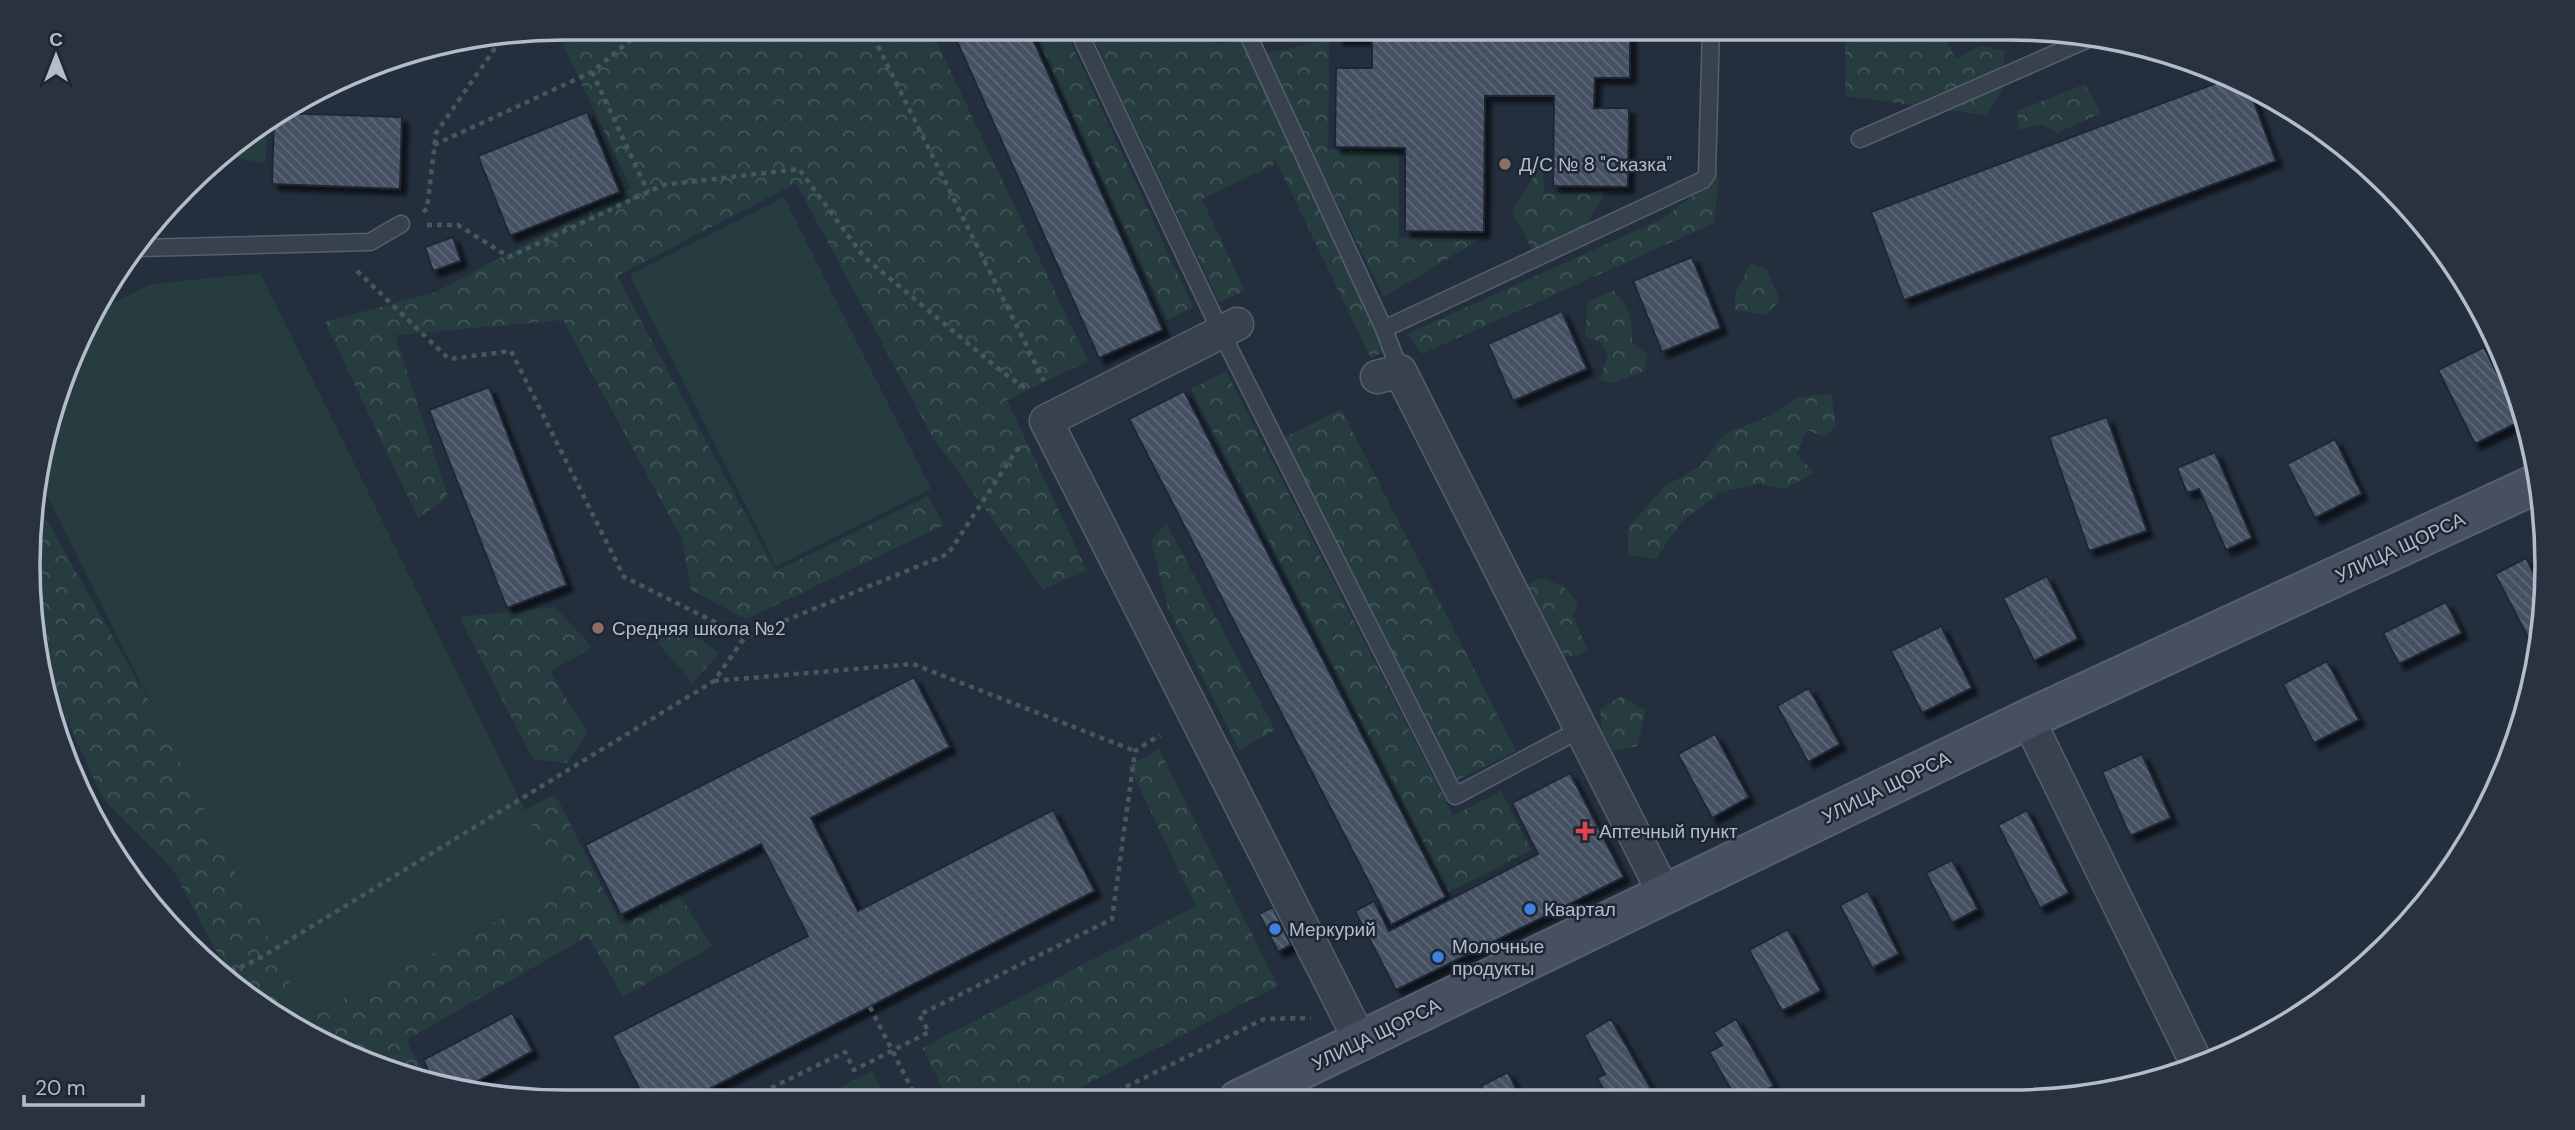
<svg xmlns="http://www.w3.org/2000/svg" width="2575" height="1130" viewBox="0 0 2575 1130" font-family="'DM Sans',sans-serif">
<defs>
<pattern id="forest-crowns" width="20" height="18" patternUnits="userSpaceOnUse" patternTransform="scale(1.75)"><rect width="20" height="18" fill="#263c3f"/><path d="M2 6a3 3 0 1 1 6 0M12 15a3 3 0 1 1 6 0" fill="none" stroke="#435659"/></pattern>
<pattern id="building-back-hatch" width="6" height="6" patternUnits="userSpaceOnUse" patternTransform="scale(1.75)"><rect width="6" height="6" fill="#455162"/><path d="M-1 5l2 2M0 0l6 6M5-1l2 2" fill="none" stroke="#5d6877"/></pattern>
<filter id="shadow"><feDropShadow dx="6" dy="6" stdDeviation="2" flood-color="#0009"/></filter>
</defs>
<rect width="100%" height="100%" fill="#242f3e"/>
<path fill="url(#forest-crowns)" d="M565 28H930L1088 361 1007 400 1087 571 1043 589 932 436 796 183 617 276 776 571 928 496 944 525 746 619 691 590 682 539 563 320 395 335 448 497 418 518 325 322 436 292 631 188 556 29Z
M1032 28H1064L1193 307 1167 320Z
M1088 28H1244L1210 29 1218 45 1240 39 1386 350 1371 358 1275 159H1272L1275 164 1202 199 1245 291 1219 302Z
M1845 28H1940L1956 59 1981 46 2005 51 2002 90 1986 115 1845 96Z
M1329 40 1328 149 1399 153V237L1480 239 1384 297 1263 54Z
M2085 84 2101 113 2057 133 2042 124 2019 130 2017 111Z
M268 120 265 163 219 155Z
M1543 163 1544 194 1606 191 1587 224 1580 243 1536 257 1512 211Z
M1719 174 1714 223 1422 354 1407 334 1664 218Z
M1751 263 1766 269 1780 300 1766 315 1735 310V294Z
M1613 290C1631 309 1633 317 1632 343L1647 354 1645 371 1613 383 1600 380 1608 354 1602 343 1585 336 1588 302Z
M1226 371 1453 815 1501 791 1531 850 1449 892 1191 389Z
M1831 394 1836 426 1825 437 1807 430 1796 455 1815 472 1784 489 1758 484 1721 492 1682 521 1656 559 1628 554V527L1664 487 1700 466 1724 434 1769 416 1799 397Z
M1341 409 1516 751 1458 780 1283 438Z
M37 503 315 994 496 826 555 794 621 925 679 894 712 946 623 997 588 936 406 1040 428 1079 392 1073 297 1030 235 986 173 870 102 797 36 651 33 636Z
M1166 523 1275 730 1239 750 1168 608 1151 541Z
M1540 578 1563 586 1578 602 1573 616 1587 649 1579 655 1563 657 1539 620 1525 586Z
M555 607 592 647 550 672 588 733 566 763 533 759 459 617Z
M673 620 719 653 693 683 655 640Z
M1622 696 1646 710 1637 746 1613 751 1602 731 1600 709Z
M1159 749 1278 986 1056 1100 949 1101 922 1048 1196 906 1129 766Z
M872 1071 888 1101H814Z"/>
<path fill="#263c3f" d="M784 197 931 489 776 566 630 275Z
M260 273 563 887 308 1017 38 478V461L94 313 151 284Z"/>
<path fill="url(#building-back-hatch)" stroke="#1f2835" stroke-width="2" filter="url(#shadow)" d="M951 28H1028L1163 330 1099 358Z
M1337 28H1701V31L1630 30V78H1595L1594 108H1629L1628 187 1553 186 1554 96H1485L1484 232 1405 231V148L1335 147 1336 68H1372V39H1337Z
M2230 78 2248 86 2276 161 1904 300 1871 212Z
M587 112 620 192 510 236 478 156Z
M278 113 402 117 400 189 272 184 274 116Z
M453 237 461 261 433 271 425 247Z
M1692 257 1721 328 1662 352 1633 281Z
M1562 311 1587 369 1513 401 1488 344Z
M2484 347 2521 421 2475 444 2438 370Z
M489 387 567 585 507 608 429 410Z
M1184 391 1446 897 1391 925 1129 419Z
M2107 417 2147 531 2089 551 2049 437Z
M2335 439 2362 494 2315 518 2287 464Z
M2215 452 2252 538 2226 550 2199 489 2187 493 2177 468Z
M2526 558 2544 593 2542 634 2530 641 2495 574Z
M2047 576 2078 639 2034 661 2003 598Z
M2446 602 2462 633 2399 664 2383 633Z
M1941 626 1972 688 1922 713 1891 651Z
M2327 661 2359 720 2314 743 2283 684Z
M914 677 950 747 811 818 858 911 1053 810 1095 891 684 1102H646L612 1036 808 936 761 844 621 915 585 845Z
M1809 688 1840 744 1808 762 1777 706Z
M1715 734 1749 797 1712 818 1678 754Z
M2142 754 2171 818 2130 836 2102 772Z
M1570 773 1624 877 1396 990 1355 911 1374 901 1389 931 1538 854 1512 803Z
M2027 810 2069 893 2040 908 1998 825Z
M1952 860 1978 909 1952 923 1926 873Z
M1868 891 1899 954 1872 968 1840 905Z
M1273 907 1291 945 1278 952 1259 914Z
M1788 929 1821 991 1782 1011 1749 950Z
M512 1013 533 1051 469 1086 433 1080 423 1060Z
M1611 1019 1654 1094 1646 1099H1622L1619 1094 1609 1099 1597 1078 1605 1074 1584 1035Z
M1736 1019 1774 1086 1752 1098H1736L1709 1052 1722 1045 1714 1032Z
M1508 1072 1521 1099H1487L1481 1086Z"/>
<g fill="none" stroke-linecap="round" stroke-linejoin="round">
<g stroke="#565f6c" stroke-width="19">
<path id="lane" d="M1077 28 1221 332 1455 796 1583 728
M1245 28 1384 329
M1860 139 2086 40
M140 248 370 242 401 224
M1400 371 1384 329 1703 180 1707 174 1711 28"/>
</g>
<g stroke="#565f6c" stroke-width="35">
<path id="street" d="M1237 324 1046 421 1361 1042
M1377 377 1400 371 1664 893
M2028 719 2198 1066"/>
</g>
<g stroke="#565f6c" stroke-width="42">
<path id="secondary" d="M1238 1100 2028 719 2538 483"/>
</g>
<path stroke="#44595c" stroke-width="4.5" stroke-dasharray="5 5" stroke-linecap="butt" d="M869 28 1044 381
M592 72 648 192
M434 145 592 72 645 28
M423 212 427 209 436 133 502 38
M427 225H458L509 257 663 185 799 169 864 257 1001 371 1028 390
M357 271 449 359 511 351 624 577 745 637
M714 681 913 664 1135 751
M222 976 260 958 714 681 745 637 948 554 1020 445
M870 1007 918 1101
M1099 1100 1264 1019 1311 1018
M744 1101 845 1052 854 1070 929 1032 919 1015 1112 919 1135 751 1160 735"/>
<use href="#lane" stroke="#38414e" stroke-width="16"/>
<use href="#street" stroke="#38414e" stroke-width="32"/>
<use href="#secondary" stroke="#465061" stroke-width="38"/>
</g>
<g fill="#8d6e63" stroke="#1d2633" stroke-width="2.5">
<circle cx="1505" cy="164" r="7"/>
<circle cx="598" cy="628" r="7"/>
</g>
<path fill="#e0444e" stroke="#1d2633" stroke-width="2.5" d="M1581.5 820.5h7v7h7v7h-7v7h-7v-7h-7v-7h7z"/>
<g fill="#3f7fe0" stroke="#1d2633" stroke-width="2.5">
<circle cx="1530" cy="909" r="7"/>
<circle cx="1275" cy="929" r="7"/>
<circle cx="1438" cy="957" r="7"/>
</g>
<g text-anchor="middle" stroke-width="5" stroke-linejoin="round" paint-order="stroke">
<g font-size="19" fill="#b4bcc9" stroke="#1d2633" text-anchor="start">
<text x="1519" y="171">Д/С № 8 "Сказка"</text>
<text x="612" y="635">Средняя школа №2</text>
<text x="1599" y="838">Аптечный пункт</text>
<text x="1544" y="916">Квартал</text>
<text x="1289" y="936">Меркурий</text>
<text x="1452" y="953">Молочные<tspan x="1452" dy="22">продукты</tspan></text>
</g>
<g font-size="19" fill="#b4bcc9" stroke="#1d2633">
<text transform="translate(2400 547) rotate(-25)" y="7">УЛИЦА ЩОРСА</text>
<text transform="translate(1886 787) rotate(-26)" y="7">УЛИЦА ЩОРСА</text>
<text transform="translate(1376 1034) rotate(-26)" y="7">УЛИЦА ЩОРСА</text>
</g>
</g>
<path d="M0 0H2575V1130H0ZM565 40H2010A525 525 0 0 1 2535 565V565A525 525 0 0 1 2010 1090H565A525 525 0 0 1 40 565V565A525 525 0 0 1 565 40Z" fill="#29323f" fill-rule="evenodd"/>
<path fill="none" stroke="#b4bcc9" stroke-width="3.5" d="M565 40H2010A525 525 0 0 1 2535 565V565A525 525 0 0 1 2010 1090H565A525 525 0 0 1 40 565V565A525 525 0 0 1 565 40Z"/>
<g transform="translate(56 56)" stroke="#1d2633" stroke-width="5" paint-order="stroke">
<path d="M0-5L12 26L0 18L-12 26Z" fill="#b4bcc9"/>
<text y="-10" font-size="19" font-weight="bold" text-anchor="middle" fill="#b4bcc9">С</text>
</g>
<path d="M24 1095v10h119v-10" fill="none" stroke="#b4bcc9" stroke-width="3.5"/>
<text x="35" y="1095" font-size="21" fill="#b4bcc9" stroke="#1d2633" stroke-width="5" paint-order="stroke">20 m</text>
</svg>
